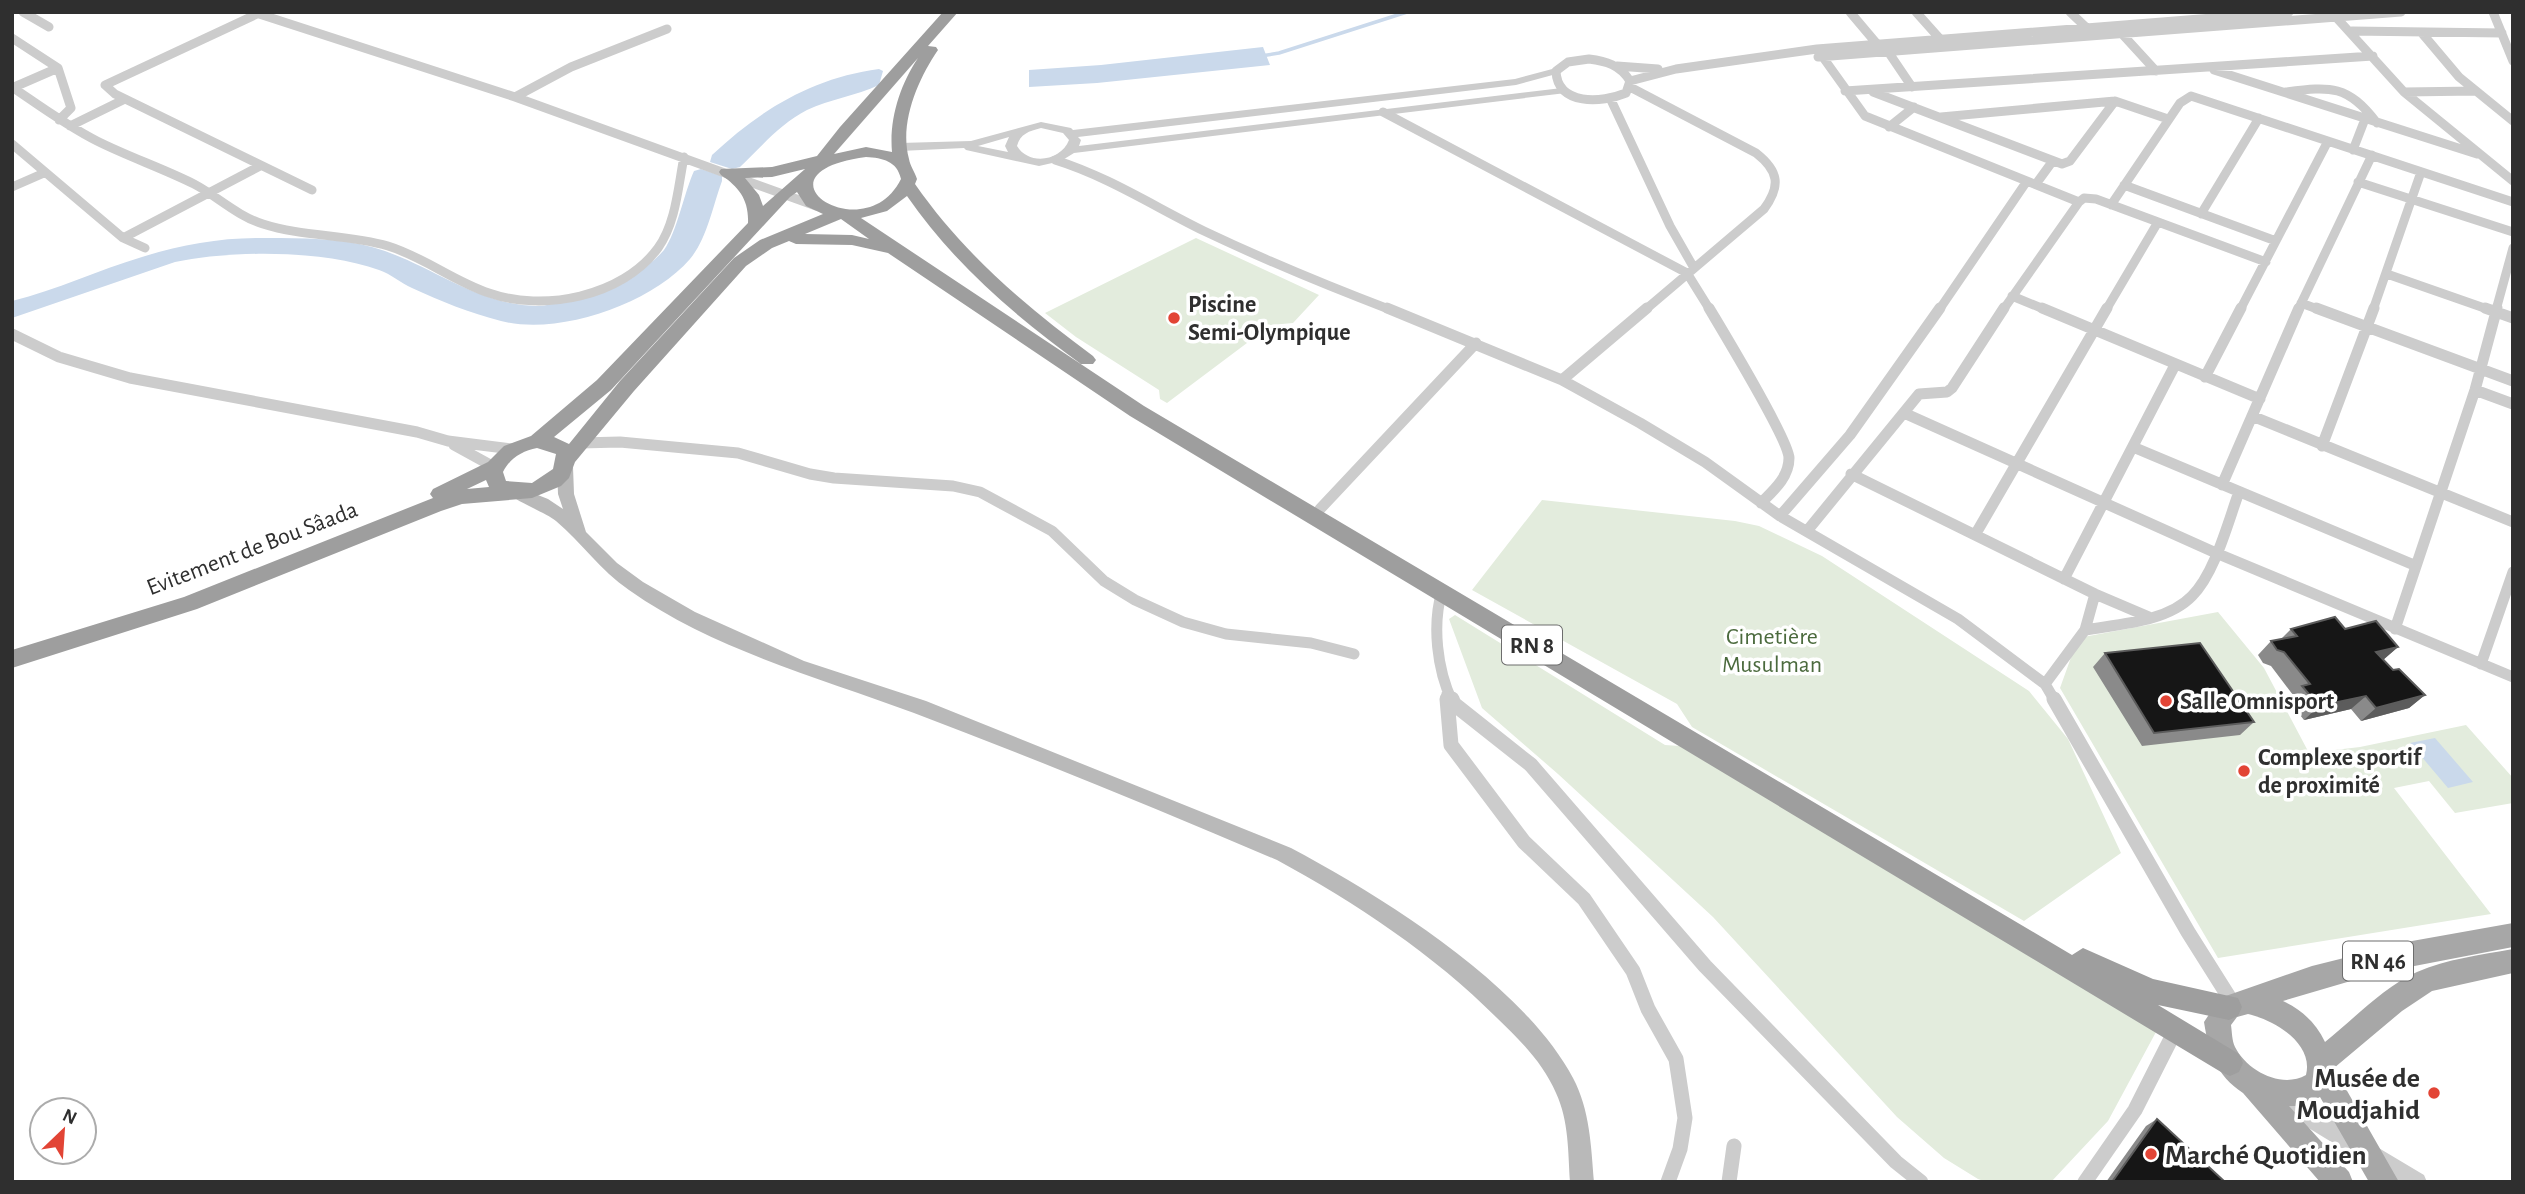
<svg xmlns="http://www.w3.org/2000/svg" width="2525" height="1194" viewBox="0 0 2525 1194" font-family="'Alegreya Sans',sans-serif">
<rect width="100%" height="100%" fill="#fff"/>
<path fill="#e3ecdd" d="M1196 238 1319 295 1293 323 1271 325 1167 403 1160 399 1159 390 1076 337 1045 313Z
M1542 500 1735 521 1759 526 1822 556 2029 691 2068 739 2121 853 2024 921 1692 727 1677 704 1472 590Z
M2218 612 2264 668 2309 753 2360 747 2466 725 2513 778V803L2455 813 2429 781 2394 788 2491 914 2218 958 2060 688 2078 638Z
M1455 615 1665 745 1694 747 2156 1032 2108 1121 2051 1182H1987L1978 1179 1944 1158 1897 1117 1713 917 1558 774 1482 708 1449 619Z"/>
<path fill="#cad9eb" d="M1263 47 1270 65 1097 83 1029 87V70L1101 65Z
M879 69 883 71 879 85C856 96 830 99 807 110 781 123 761 147 740 167L732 169 710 162 712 155C760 110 812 78 879 69Z
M701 169 722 176V181C713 205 707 239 690 259 651 304 559 336 501 321 470 313 440 301 412 288 401 283 391 274 379 270 324 250 232 250 175 262L12 318V301C57 290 98 270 142 257 183 244 224 237 267 238 302 238 339 238 372 247 427 262 476 305 536 306 558 306 580 294 601 287 625 278 647 270 664 250 677 232 684 193 694 171Z
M2435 738 2473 782 2448 788 2410 743Z"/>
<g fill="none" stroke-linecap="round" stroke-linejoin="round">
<path stroke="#cad9eb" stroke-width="3.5" d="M1261 56 1279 53 1407 12"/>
<path stroke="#ccc" stroke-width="9" d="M23 12 49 27
M253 12 515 97 816 206
M1850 12 1877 44
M1916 12 1941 40
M2070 12 2091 32
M2493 12 2513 61
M257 14 105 85 115 94 312 190
M2334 15 2404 92 2513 181
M2352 31 2502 33
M2421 32 2459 77 2513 121
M2123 35 2156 71
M12 38 58 68 71 108 59 120
M1817 49 1865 116 2079 202 2003 310
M1889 53 1912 87
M1818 57 2401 12
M1589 59C1606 61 1620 65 1630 81L1626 93C1602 103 1557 106 1556 71L1568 62Z
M1617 66 1658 69
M2214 70 2477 154
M1630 81 1676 69 1817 49 2289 12
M12 87C40 106 67 126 97 141 129 157 162 168 194 184 217 196 237 216 263 224 303 237 347 234 388 246 424 257 453 281 489 293 543 312 622 297 658 248 676 223 678 187 684 157
M1630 87 1756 153C1779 171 1781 186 1764 209L1645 310
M12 88 58 68
M1845 91 2373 56
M1873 92 2062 164 2070 161 2115 101
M2286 92C2331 86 2348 85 2377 123
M2404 92 2476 91
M515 97 571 67 667 29
M1611 100 1670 226 1694 268
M1383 112 1687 273 1710 310
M1941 117 2115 101 2168 119
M70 126 125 99
M1889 127 1914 107
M12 144 123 238 145 248
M2353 150 2365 119
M1055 160C1107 176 1155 207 1204 231 1265 260 1328 286 1391 310
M2358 182 2513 232
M2036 184 2052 162
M2124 185 2276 241
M12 187 44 173
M2079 202 2084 198 2096 199 2266 262
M2111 205 2180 103 2191 96 2513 202
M2201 214 2259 118
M123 238 260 166
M2387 274 2490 310
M2012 296 2046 310
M2301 303 2320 310
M1939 310 2027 181
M2106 310 2158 222
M2240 310 2328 141
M2298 310 2372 155
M2373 310 2421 172
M2496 310 2513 248"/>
<path stroke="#ccc" stroke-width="11" d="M1387 308 1562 380 1640 423 1705 462 1780 516 1958 619 2045 684 2055 701
M1709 308C1722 330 1789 440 1789 458 1789 477 1774 490 1761 503
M2042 308 2260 399
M2316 308 2513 381
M2485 308 2513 318
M12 334 59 357 130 378 417 432 448 441 512 449
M2205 377 2241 308
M1562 380 1647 308
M2475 390 2513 404
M1904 413 2216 553 2513 677
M2252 416 2513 522
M580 443 620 442 738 453 810 474 834 478 953 486 980 492 1052 531 1104 581 1135 600 1183 622 1226 634 1311 643 1354 654
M454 445 494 467
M2322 446 2374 308
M2133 447 2414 565
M1851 474 2095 594 2149 617
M2222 485 2299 308
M1320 509 1476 343
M1780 516 1850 435 1940 308
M1807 531 1919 394 1947 392 1952 388 2004 308
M1975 535 2107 308
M2064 579 2175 365
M1442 591C1432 625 1437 669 1452 701
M2395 629 2475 390 2497 308
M2085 630C2119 624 2167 622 2192 596 2215 573 2228 522 2239 492
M2481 664 2513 572
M2045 684 2085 630 2095 594
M1447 694 1448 701"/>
<path stroke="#ccc" stroke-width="15" d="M1447 699 1451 745 1524 842 1584 899 1633 971 1648 1009 1676 1059 1685 1118 1680 1149 1668 1182
M1452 699 1454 704 1531 765 1705 966 1896 1162 1921 1182
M2054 699 2188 932 2234 1005
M1729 1182 1734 1146
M2085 1182 2135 1110 2175 1031"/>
<path fill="#ccc" fill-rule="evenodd" d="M1556 68 1562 71 1560 73 1516 85 1078 137 1081 140 1079 146 1562 88 1566 89V93L1074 153 1061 161 1039 166 966 150 964 148 900 151 894 147 900 143 971 141 1041 122 1071 128 1073 130 1515 79ZM1041 128 1063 133 1069 140C1061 161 1029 166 1017 146 1020 134 1029 131 1041 128ZM1009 137 1005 146 1008 152 978 146Z
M2273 1085 2424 1175 2427 1182H2397L2266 1102 2263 1095 2266 1088Z"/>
<path fill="#b9b9b9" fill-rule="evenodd" d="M565 461 573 467 574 494 586 532 617 563 643 582 695 612 804 661 926 701 1291 848C1383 897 1523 984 1573 1078 1590 1110 1591 1146 1594 1182H1570C1568 1152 1569 1121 1556 1093 1543 1063 1520 1040 1497 1018 1433 954 1356 903 1277 860 1157 809 1036 759 914 713 818 677 714 650 629 590 600 570 582 543 556 521 545 512 512 500 507 492L515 486 548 499 563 509 558 494 557 467Z"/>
<path fill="#a7a7a7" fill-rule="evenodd" d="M2513 923V947L2378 973 2283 1001C2302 1010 2316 1023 2325 1042 2354 1019 2382 988 2417 972 2447 959 2480 955 2513 949V973L2432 991 2402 1011 2334 1068 2399 1182H2369L2320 1097 2302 1106H2289L2349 1172 2353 1182H2320L2243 1093C2216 1075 2209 1053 2204 1022L2220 998 2312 966 2412 941ZM2248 1014C2274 1020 2314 1043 2306 1075 2282 1089 2247 1071 2235 1047 2232 1041 2232 1032 2231 1025L2237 1017Z"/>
<path fill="#9e9e9e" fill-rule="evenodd" d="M943 12H958L928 46 936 47 938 50C918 79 899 123 909 159 910 166 915 172 917 179L915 184C963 253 1025 306 1093 356L1096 360 1093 364H1081C1015 316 954 264 907 196L887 211 861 218 1144 406 2072 955 2083 948 2153 979 2238 998 2242 1007 2238 1016 2229 1020 2158 1005 2239 1054 2243 1063 2239 1072 2230 1076 2221 1072 1130 416 888 253 852 245 796 244 789 241 772 248 746 266 634 391 575 462 569 478 561 486 532 498 462 504 441 511 197 609 12 668V650L184 597 433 498 430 494 433 489 488 462 504 446 531 436 597 380 748 223C749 200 739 187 721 175L719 172 721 169 772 167 817 156 840 127ZM918 58C900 85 889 119 892 152L866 147 834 154ZM866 157C883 158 897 161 901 179 865 252 745 173 866 157ZM805 169 763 206 759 195 745 178 772 177ZM797 192 806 206 823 214 760 240 734 258 620 381 569 444 554 437 611 390 790 197ZM841 219 869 239 852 235 805 234ZM537 448 556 454 553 469 532 483 506 481 503 472C510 458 522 451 537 448ZM486 480 489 487 467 489Z"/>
</g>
<path fill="#8a8a8a" d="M2291 629H2345L2398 647 2383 660 2393 670 2425 695 2409 708 2361 721 2351 709 2304 720 2288 700 2293 695 2271 666 2263 663 2258 655 2271 641 2281 639Z
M2105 653 2254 722 2240 735 2142 746 2093 667Z
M2157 1119 2225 1182H2106L2146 1126Z"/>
<path fill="#5c5c5c" d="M2398 647 2383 660 2376 652Z
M2425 695 2409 708 2361 721 2376 708Z
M2366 696 2351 709 2304 720 2319 706Z"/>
<path fill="#161616" stroke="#5c5c5c" stroke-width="2" d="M2335 617 2345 629 2376 621 2398 647 2376 652 2393 670 2399 669 2425 695 2376 708 2366 696 2319 706 2302 686 2310 684 2284 652 2277 650 2271 641 2297 636 2291 629Z
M2200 643 2254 722 2154 733 2105 653Z
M2157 1119 2225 1182H2112Z"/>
<g fill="#e24435" stroke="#fff" stroke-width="2.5">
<circle cx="1174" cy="318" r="7"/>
<circle cx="2166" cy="701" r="7"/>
<circle cx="2244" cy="771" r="7"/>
<circle cx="2434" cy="1093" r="7"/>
<circle cx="2151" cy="1154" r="7"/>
</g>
<g text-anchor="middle" stroke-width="7" stroke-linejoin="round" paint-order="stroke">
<g fill="#fff" stroke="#6d6d6d" stroke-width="2">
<rect x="1502" y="625.5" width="60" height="39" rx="5"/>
<rect x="2343" y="941.5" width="70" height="39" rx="5"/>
</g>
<g font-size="23" font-weight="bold" fill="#2f2f2f">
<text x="1532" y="653">RN 8</text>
<text x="2378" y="969">RN 46</text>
</g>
<g font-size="24" font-weight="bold" fill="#2f2f2f" stroke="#fff" text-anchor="start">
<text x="1188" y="312">Piscine<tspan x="1188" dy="28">Semi-Olympique</tspan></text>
<text x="2180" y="709">Salle Omnisport</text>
<text x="2258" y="765">Complexe sportif<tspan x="2258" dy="28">de proximité</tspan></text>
</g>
<g font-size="24" fill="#2f2f2f" stroke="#fff">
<text transform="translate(252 548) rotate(-21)" y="8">Evitement de Bou Sâada</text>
</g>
<g font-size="24" fill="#4b6a3d" stroke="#fff">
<text x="1772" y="644">Cimetière<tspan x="1772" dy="28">Musulman</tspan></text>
</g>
<g font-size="28" font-weight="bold" fill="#2f2f2f" stroke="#fff" text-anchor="end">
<text x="2420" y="1087">Musée de<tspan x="2420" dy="32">Moudjahid</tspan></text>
<text x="2165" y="1164" text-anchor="start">Marché Quotidien</text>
</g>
</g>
<rect width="2525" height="1194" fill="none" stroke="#2f2f2f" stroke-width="28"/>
<g transform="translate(63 1131) rotate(25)"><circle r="33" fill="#ffffff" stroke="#acacac" stroke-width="2"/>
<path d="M0-5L12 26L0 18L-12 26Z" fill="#e24435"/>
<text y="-10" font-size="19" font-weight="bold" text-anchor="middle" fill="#2f2f2f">N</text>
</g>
</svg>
